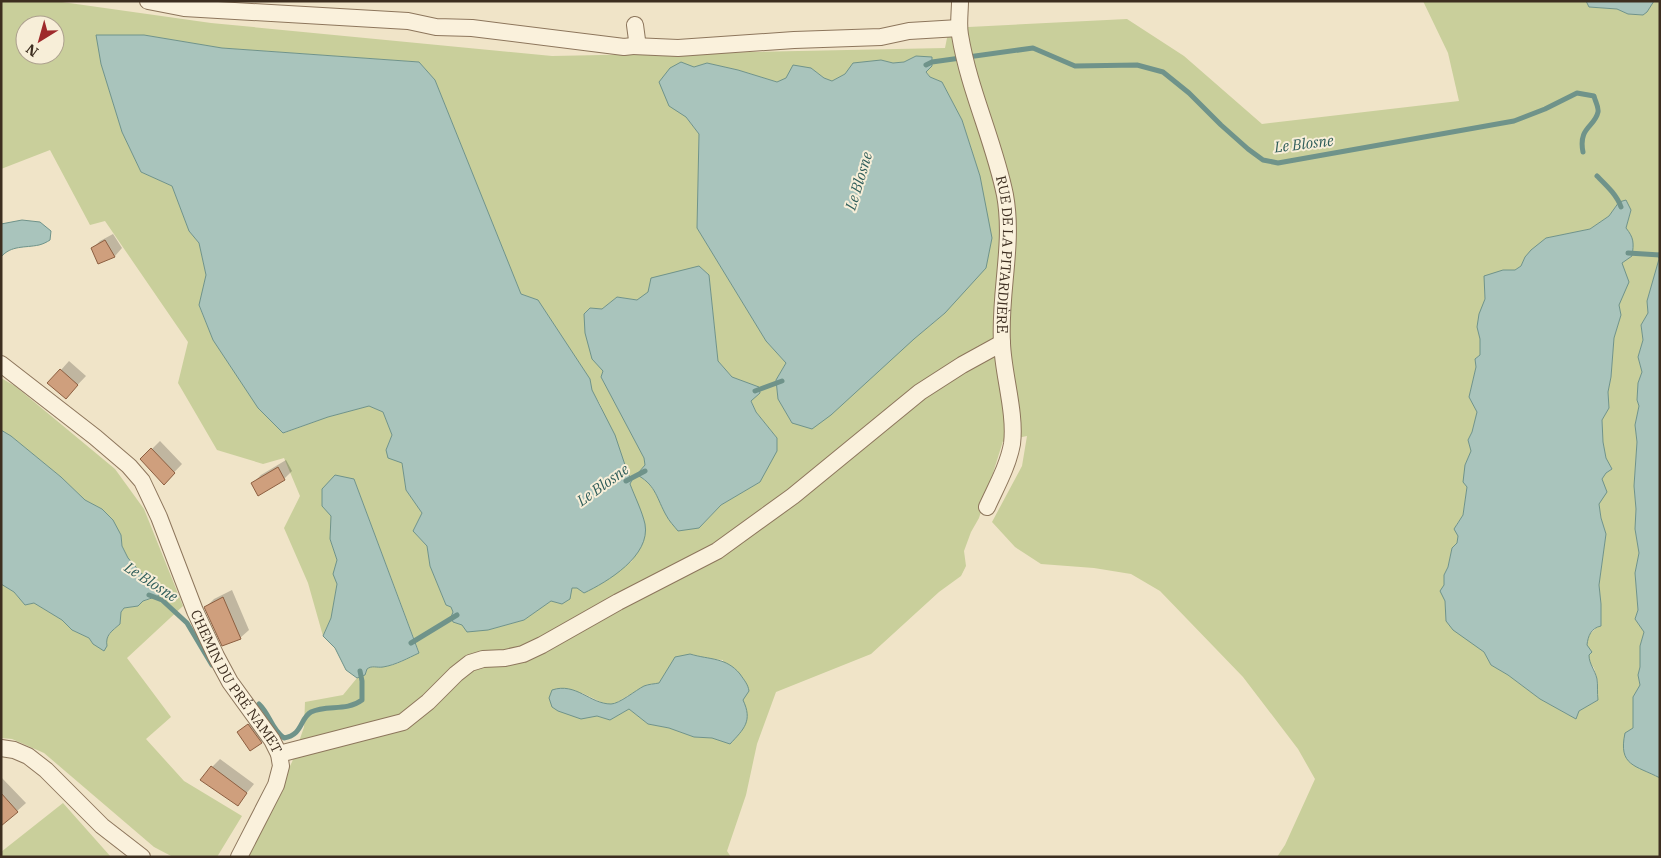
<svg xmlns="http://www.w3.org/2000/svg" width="1661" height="858" viewBox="0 0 1661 858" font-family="'IBM Plex Serif',serif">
<rect width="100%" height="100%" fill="#f0e4c8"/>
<path fill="#c9cf9b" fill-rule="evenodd" d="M1 1H55L211 23 552 56 945 48 949 28 1127 19 1184 56 1262 124 1459 101 1448 53 1423 1H1586L1589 7 1617 9 1628 14 1642 15 1647 12 1654 1H1660V250L1658 256 1659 259 1647 301 1648 313 1641 325 1643 340 1638 357 1642 372 1638 383 1637 400 1639 406 1635 425 1637 442 1634 486 1636 509 1635 529 1639 553 1635 573 1638 610 1635 619 1644 632 1640 646V667L1638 675 1640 685 1633 697V728L1647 772 1660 778V857H1277L1285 845 1315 779 1298 749 1243 677 1160 591 1131 574 1094 568 1041 564 1015 547 992 522 1022 466 1027 436 1003 441 979 518 971 532 964 551 966 566 961 576 939 592 871 654 776 692 757 744 746 795 727 851 731 857H245L292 762 304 727 305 702 343 695 357 678 365 675 367 669C372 665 376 668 382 667 395 666 408 659 419 652L354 479 332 516 330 539 337 560 334 574 337 584 331 618 323 636 308 583 284 528 300 496 284 458 263 464 217 450 178 383 188 342 105 221 90 225 50 150 1 169ZM25 25H55V55H25ZM97 35H144L222 48 419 62 435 80 521 294 538 300 590 379 591 390 600 404 628 474 632 480 630 484 645 526 632 561 601 584 572 588 562 604 551 601 524 620 488 630 453 622 451 617 453 612 451 607 446 605 430 566 427 546 413 531 422 513 406 490 402 463 386 450 392 435 383 412 369 406 328 417 284 433 258 408 213 340 199 306 206 275 199 243 189 231 172 186 141 172 122 132 101 64ZM916 56 930 77 942 82 962 120 980 176 945 313 914 339 792 423 778 399 776 380 786 363 766 341 697 228 699 134 686 117 694 67 707 63 738 70 777 82 811 68 824 78 832 81 845 74 881 60 893 63 904 62ZM1619 202 1631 210 1626 228 1632 256 1622 263 1619 305 1621 315 1614 338 1611 377 1608 392 1609 408 1602 420 1603 442 1606 459 1612 469 1606 473 1602 479 1599 504 1601 518 1606 534 1599 585 1601 604V626L1597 627 1588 636 1587 645 1589 662 1594 668 1598 682V700L1579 711 1576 719 1540 699 1508 675 1491 665 1484 652 1446 621 1445 601 1441 591 1444 585V575L1448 567 1452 548 1457 543 1458 536 1456 525 1463 515 1467 487 1465 465 1471 451 1468 440 1472 432 1477 412 1469 397 1476 367 1475 359 1480 355V339L1477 327 1485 298 1484 288 1503 270H1515L1521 266 1525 257 1546 238 1590 229 1609 216ZM699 266 709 275 718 361 732 377 759 388 760 393 751 400 756 412 777 438 760 482 721 505 699 528 667 517C660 501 655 486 639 476L645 465 644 458 601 377 604 371 592 359 590 308 602 309 617 297 637 300 687 270ZM690 654 708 659 723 660 730 743 712 738 694 737 669 728 648 724 629 709 610 720 597 716 558 711 582 693 605 704H614L646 685 659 683 668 669Z
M1 378 15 386 115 469 144 509 183 606 127 658 171 717 146 739 184 781 242 816 217 857H173L154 847 44 753 12 739 1 738V584L14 592 25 605 34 603 62 620 72 630 89 638 93 644 106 640 111 632 120 624 121 612 124 608 138 606 143 601 155 598V582L142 574 128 558 122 546 121 535 102 509 85 500 61 477 11 436 1 430Z
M63 803 111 857H1V852Z"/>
<path fill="#a9c4bc" stroke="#6f938a" d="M1586 1H1654L1647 12 1643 15 1628 14 1617 9 1589 7Z
M96 35H144L222 48 419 62 435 80 521 294 538 300 590 379 592 390 615 435 628 474 632 480 630 484C635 497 642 511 645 524 651 556 607 582 584 593L577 588H572L570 599 562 604 551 601 524 620 488 630 467 632 462 625 453 622 451 617 453 612 451 607 446 605 430 566 427 546 413 531 422 513 406 490 402 463 388 458 386 450 392 435 383 412 369 406 328 417 283 433 258 408 213 340 199 305 206 275 199 243 189 231 172 186 141 172 122 132 101 64Z
M916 56 932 57V66L926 72 930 77 942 82 962 120 980 176 992 238 986 268 945 313 914 339 831 415 812 429 792 423 778 399 776 380 786 363 766 341 697 228 699 134 686 117 669 106 659 82 670 68 681 62 694 67 707 63 738 70 777 82 786 78 793 65 811 68 824 78 832 81 845 74 853 63 881 60 893 63 904 62Z
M1626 200 1631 210 1626 228C1634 238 1634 243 1632 256L1622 263 1629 282 1619 305 1621 315 1614 338 1611 377 1608 392 1609 408 1602 420 1603 442 1606 458 1612 469 1606 473 1602 479 1607 492 1599 504 1601 518 1606 534 1599 585 1601 604V626C1591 628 1588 636 1587 645L1592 652 1589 655C1589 664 1595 670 1597 679 1598 685 1597 693 1598 700L1579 711 1576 719 1540 699 1508 675 1491 665 1484 652 1453 630 1446 621 1445 601 1440 591 1444 585V575L1448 567 1452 548 1457 543 1458 536 1454 529 1463 515 1467 487 1463 482 1465 465 1471 451 1468 440 1472 432 1477 412 1469 397 1476 367 1475 359 1480 355V339L1477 327 1479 314 1485 299 1484 276 1503 270H1515L1521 266 1525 257 1531 250 1546 238 1590 229 1609 216 1619 202Z
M22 220 40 222 51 231 50 240C47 242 43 244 39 245 25 248 11 245 1 257V224Z
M1660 250V778C1635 765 1618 766 1625 733L1633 728V697L1640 685 1638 675 1640 667V646L1644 632 1635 619 1638 610 1635 573 1639 553 1635 529 1636 509 1634 486 1637 442 1635 425 1639 406 1637 400 1638 383 1642 372 1638 357 1643 340 1641 325 1648 313 1647 301 1659 259 1658 256Z
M699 266 709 275 718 361 732 377 759 387 760 393 751 401 756 412 777 438V451L760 482 721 505 699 528 678 531C674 526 669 521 666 515 657 499 656 486 639 476V472L645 465 644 458 601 377 603 371 592 359 585 333 584 314 590 308 602 309 617 297 637 300 648 292 651 278Z
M1 430 11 436 61 477 85 500 102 509 113 520 121 535 122 546 128 558 142 574 155 582 161 595 143 601 138 606 124 608 121 612 120 624C112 631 105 635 107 646L104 651 93 644 89 638 72 630 62 620 34 603 25 605 14 592 1 584Z
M335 475 354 479 419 653C408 658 396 665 383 667 377 668 372 665 367 669L365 675 357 678 346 670 335 648 323 636 331 618 337 584 333 574 337 560 330 539 331 516 322 506V489Z
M690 654C710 660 726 657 740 674 744 680 748 684 749 691L743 700C753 721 744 729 730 744L712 738 694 737 669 728 648 724 629 709 610 720 597 716 581 719 558 711 552 707 549 698 552 690C576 682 590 704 611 704 619 704 636 690 644 686 649 684 654 684 659 683L675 657Z"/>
<path fill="#0003" d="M113 234 122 248 115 256 99 263 92 249 100 241Z
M69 361 86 376 66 397 61 370Z
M160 441 182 464 164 483 142 459Z
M286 460 292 471 284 479 253 483 261 475Z
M232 590 249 630 240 638 206 607 214 599Z
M257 717 269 734 261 742 239 732Z
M220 759 254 784 237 805 212 767Z
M1 777 26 803 7 820 1 814Z"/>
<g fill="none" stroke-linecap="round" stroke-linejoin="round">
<path stroke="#6f938a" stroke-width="5" d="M926 65 932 62 1033 48 1075 66 1137 65 1163 72 1189 93 1221 125 1248 149 1263 160 1278 163 1514 121 1545 109 1577 93 1594 96C1595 101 1599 107 1598 112 1595 127 1578 127 1583 152
M1597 176C1606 185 1617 195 1621 207
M1628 253 1660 255
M755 391 782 381
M626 481 645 471
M149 595 162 600 187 623 212 665
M411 643 457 615
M259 704C270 714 271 729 284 738 303 735 300 718 311 712 327 704 346 712 362 700V681L360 671"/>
</g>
<path fill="#cf9f7d" stroke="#8d5f41" d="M105 240 115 257 98 264 91 248Z
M60 369 78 385 66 399 47 383Z
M151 448 175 473 164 485 140 459Z
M278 467 285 480 258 496 251 483Z
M223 597 241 639 222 646 204 607Z
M248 724 262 743 250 751 237 732Z
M211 766 247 793 238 806 200 780Z
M1 793 18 812 1 826Z"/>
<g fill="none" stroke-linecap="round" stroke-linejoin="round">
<g stroke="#8d765c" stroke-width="18">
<g id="street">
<path d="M148 1 184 8 408 21 436 27 472 28 624 47 633 46 637 40 635 25"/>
<path id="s1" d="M960 1C960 12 958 24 960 35 969 90 994 141 1005 195 1014 244 999 293 1002 343 1003 374 1016 413 1012 444 1008 466 996 487 987 507"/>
<path d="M633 46 678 48 794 40 881 37 909 31 959 28"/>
<path id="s2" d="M1 364 95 437 129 466 142 481 159 517 195 611 216 656 230 682 272 740 279 754 281 766 276 785 239 857"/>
<path d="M1 748 14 750 28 756 46 770 102 826 142 857"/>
<path d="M279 754 403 722 428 702 456 674 470 663 483 659 505 658 523 654 542 645 618 602 717 551 793 496 920 392 962 365 1002 343"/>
</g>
</g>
<use href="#street" stroke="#faf1dc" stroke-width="16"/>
</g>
<g text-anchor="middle" stroke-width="4" stroke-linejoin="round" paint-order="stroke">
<g font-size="14" fill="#3d2e20" stroke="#f7eed8">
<text dy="5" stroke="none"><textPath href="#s1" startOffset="260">RUE DE LA PITARDIÈRE</textPath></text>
<text dy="5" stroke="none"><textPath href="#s2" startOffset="406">CHEMIN DU PRÉ NAMET</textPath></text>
</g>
<g font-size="15" font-style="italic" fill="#2f5d5a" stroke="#f7eed8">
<text transform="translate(1304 144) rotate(-7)" y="5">Le Blosne</text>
<text transform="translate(859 181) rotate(-73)" y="5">Le Blosne</text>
<text transform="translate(603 485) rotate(-36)" y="5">Le Blosne</text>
<text transform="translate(151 582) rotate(33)" y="5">Le Blosne</text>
</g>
</g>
<rect width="1661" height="858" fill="none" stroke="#3d2e20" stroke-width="5"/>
<g transform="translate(40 40) rotate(217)"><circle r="24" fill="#f7eed8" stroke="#ada18e"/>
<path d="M0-4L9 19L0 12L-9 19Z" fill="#9e2a2b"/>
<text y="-8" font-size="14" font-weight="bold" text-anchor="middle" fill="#3d2e20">N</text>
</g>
</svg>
